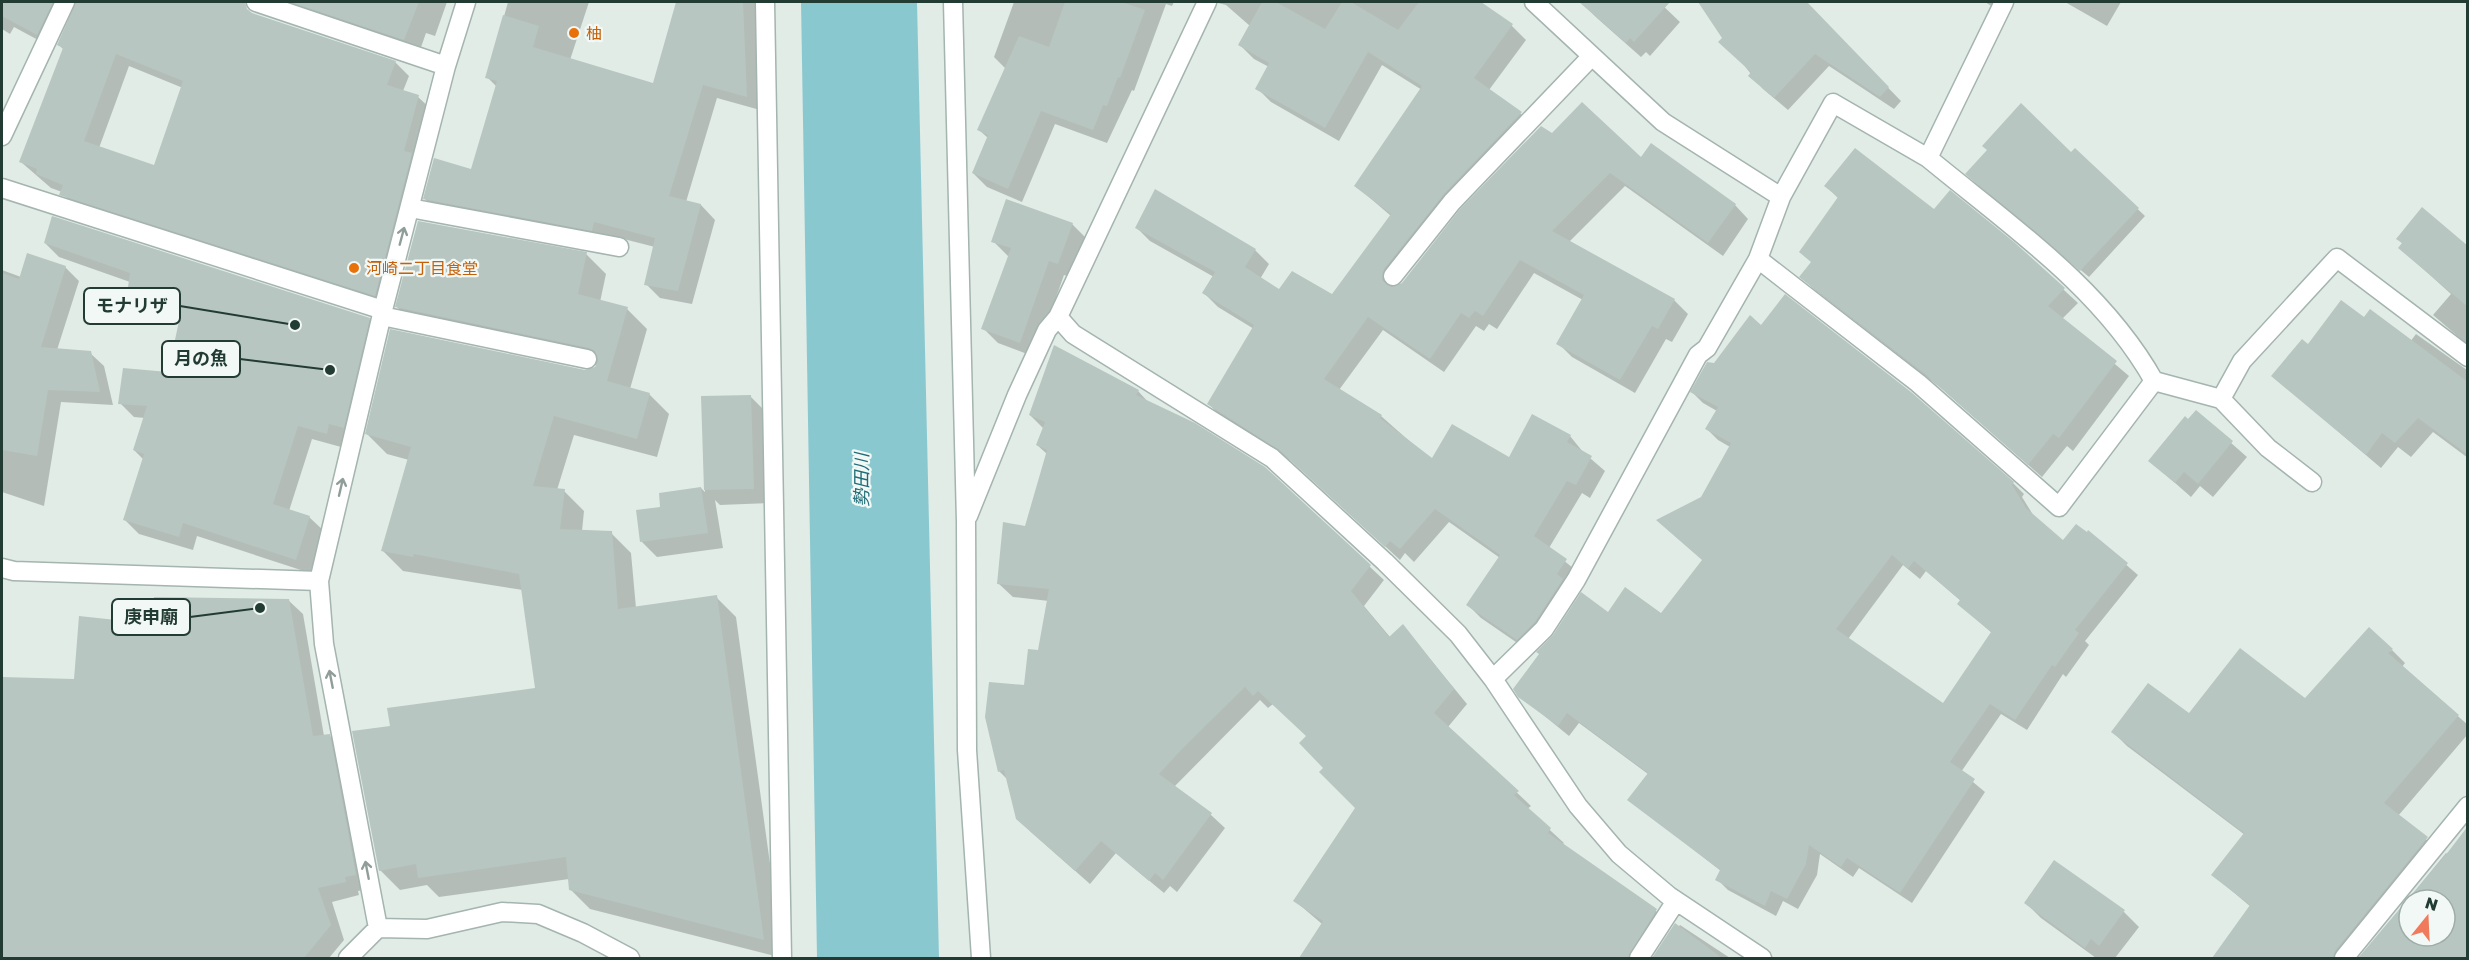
<svg xmlns="http://www.w3.org/2000/svg" width="2469" height="960" viewBox="0 0 2469 960" font-family="'Golos Text','Noto Sans JP',sans-serif">
<rect width="100%" height="100%" fill="#e1ece7"/>
<path fill="#8ac8d0" d="M801 2H917L939 958H817Z"/>
<path fill="#0003" fill-rule="evenodd" d="M2 2H205L276 28 395 62 409 76 403 91 418 97 432 110 388 308 75 208 62 192 51 188 21 162 64 50 59 45 77 5 72 6 51 47 14 27 10 34 2 29ZM129 66 183 88 155 167 99 148Z
M288 2H447L435 36 426 33 419 53 300 14Z
M508 2H589L570 60 654 85 677 4 675 2H757L760 110 717 98 686 202 701 205 715 220 692 304 660 298 646 284 655 247 608 235 606 244 439 213 425 199 472 170 497 87 487 77Z
M1014 2H1174L1172 6 1166 4 1134 91 1132 90 1107 143 1055 124 1022 202 987 187 973 173 988 138 979 130 1006 69 994 57Z
M1214 2H1479L1512 26 1526 40 1489 90 1521 114 1535 127 1458 208 1396 287 1403 284 1552 135 1641 160 1735 205 1748 219 1723 256 1625 186 1569 242 1674 300 1688 314 1672 342 1666 339 1635 393 1572 357 1558 343 1583 300 1534 273 1497 329 1489 324 1484 331 1476 326 1444 372 1383 330 1339 390 1381 416 1432 461 1509 459 1570 436 1583 452 1605 471 1590 498 1582 493 1549 548 1580 574 1532 653 1481 618 1468 605 1500 558 1449 522 1414 562 1405 553 1400 560 1295 463 1222 418 1209 404 1254 329 1218 307 1204 293 1214 277 1150 241 1136 227 1255 250 1269 264 1260 279 1280 291 1332 296 1391 216 1356 186 1422 90 1382 65 1339 141 1271 102 1257 88 1269 67 1254 59 1240 45 1250 26 1226 5Z
M1586 2H1659L1680 22 1650 56 1646 52 1641 57 1598 19 1583 4Z
M1703 2H1805L1901 101 1894 109 1829 66 1788 110 1763 89 1723 39Z
M1985 2H2000L1996 9Z
M2065 2H2121L2107 26Z
M2075 150 2145 216 2089 277 1975 181 2071 154Z
M1826 186 1934 211 2013 243 2078 303 2062 319 2129 376 2073 451 2067 446 2042 477 1941 388 1815 290 1801 277 1812 263 1838 198Z
M1072 224 1087 239 1073 278 1064 275 1035 357 998 343 983 328 1009 257 993 241Z
M2398 239 2468 248V345L2433 315 2451 294 2400 248 2403 244Z
M45 243 369 319 383 333 358 441 343 437 341 447 312 439 289 511 309 517 324 531 310 573 197 536 193 550 139 534 125 520 144 460 134 450 145 418 134 417 120 403 169 373 180 322 141 315 127 300 130 282 59 257Z
M586 254 606 274 600 302 627 309 647 329 630 389 649 394 669 414 657 457 574 435 557 490 564 491 584 511 582 531 611 533 631 553 636 608 716 597 736 617 783 958 590 909 570 889 569 879 439 897 427 885 400 890 380 870 392 727 537 689 523 590 403 571 383 551 409 460 387 454 367 434 585 372 596 368 598 365 417 327 397 307Z
M65 267 79 281 57 350 90 353 104 366 113 405 61 402 44 506 2 492V270L21 277Z
M2364 319 2410 342 2416 334 2467 370 2468 458 2433 432 2411 457 2398 447 2381 468 2273 376 2308 346Z
M1762 327 2013 483 2024 494 2022 497 2035 518 2063 543 2088 532 2138 575 2085 641 2089 645 2066 677 2063 674 2027 730 2001 714 1961 772 1985 792 1912 903 1859 868 1853 877 1820 854 1817 875 1798 909 1783 901 1776 916 1728 890 1717 879 1721 871 1629 799 1648 774 1579 723 1569 736 1520 696 1608 614 1661 615 1703 560 1702 498 1730 447 1718 440 1707 429 1717 411 1703 403 1692 392 1715 364ZM1903 565 1920 579 1926 571 1961 601 1959 604 1992 633 1944 705 1848 639Z
M1138 391 1150 404 1264 468 1384 580 1364 606 1390 637 1403 626 1467 704 1448 727 1531 806 1527 809 1564 843 1562 845 1656 911 1670 924 1634 958H1301L1322 924 1295 901 1357 808 1325 768 1308 736 1273 704 1268 708 1260 700 1174 787 1211 815 1225 828 1177 892 1170 886 1164 893 1116 853 1090 884 1030 831 1008 780 999 771 1039 652 1049 601 1013 597 999 584 1026 528 1047 454 1037 445 1044 429 1030 415Z
M750 396 765 411 768 503 720 505 715 500 723 548 657 557 642 542 638 511 662 508 701 488 705 492 703 397Z
M2196 412 2247 457 2213 497 2200 486 2191 497 2150 461Z
M288 600 303 614 324 736 329 735 343 750 370 889 358 891 359 895 332 902 344 940 329 958H2V679L75 681 155 625Z
M2392 650 2405 663 2402 667 2468 725V734L2398 816 2441 852 2354 958H2213L2251 907 2213 875 2245 835 2127 746 2113 732 2189 715 2305 700Z
M2446 853 2459 863 2468 901V958H2360ZM2409 900H2445V936H2409Z
M2026 903 2124 912 2139 927 2115 958H2096L2041 918Z
M1680 925 1730 958H1655Z"/>
<path fill="#b7c6c0" fill-rule="evenodd" d="M2 2H53L37 35 2 16Z
M76 2H245L247 9 252 13 396 61 387 85 419 95 404 151 412 153 375 296 59 195 63 185 36 174 37 169 19 162 63 48 57 45ZM116 54 183 81 154 165 84 141Z
M290 2H419L404 40Z
M676 2H743L747 97 703 85 669 196 701 204 678 291 644 285 655 238 594 222 592 231 423 199 434 158 471 169 497 81 485 78 503 15 539 26 533 47 653 83Z
M1065 2H1122L1145 10 1120 78 1118 77 1107 106 1103 105 1093 130 1041 111 1008 189 972 173 988 135 977 130 1019 36 1049 47Z
M1262 2H1276L1325 29 1342 2H1351L1398 30 1419 2H1481L1513 24 1474 78 1522 112 1444 194 1384 269 1382 280 1391 287 1402 283 1460 209 1541 126 1552 133 1582 102 1641 157 1651 143 1736 204 1708 243 1610 173 1552 231 1675 299 1658 329 1652 326 1620 380 1556 344 1584 295 1520 260 1483 316 1475 311 1469 318 1461 313 1430 359 1368 317 1324 379 1382 415 1380 418 1432 458 1452 424 1509 457 1532 414 1571 435 1567 442 1592 456 1576 485 1567 481 1534 536 1567 559 1557 574 1563 579 1535 622 1517 640 1466 605 1500 555 1435 509 1400 549 1390 541 1385 547 1279 450 1207 404 1254 325 1202 293 1215 272 1135 228 1155 189 1256 249 1245 267 1279 289 1292 271 1332 294 1391 214 1354 186 1422 86 1368 52 1325 128 1255 89 1269 63 1238 45Z
M1579 2H1670L1634 42 1630 38 1626 43Z
M1698 2H1807L1889 87 1880 97 1815 54 1774 98 1748 76 1751 72 1718 42 1722 38Z
M2021 103 2071 152 2075 148 2139 208 2080 271 1965 174 1987 150 1982 146Z
M1855 148 1934 209 1950 190 2014 242 2065 288 2048 306 2117 361 2059 438 2053 434 2028 465 1925 374 1799 277 1811 262 1799 252 1838 197 1824 186Z
M1006 199 1073 223 1058 264 1049 261 1020 343 981 329 1011 248 991 242Z
M2422 207 2468 246V307L2398 248 2402 243 2396 239Z
M52 216 370 318 344 428 329 424 327 434 298 426 273 504 310 516 296 560 183 523 179 537 123 520 144 454 133 450 147 406 118 404 123 368 168 372 181 312 126 301 130 273 44 243Z
M418 221 587 252 578 294 628 307 607 381 650 393 637 439 554 416 533 486 565 489 560 529 612 531 618 609 717 595 764 940 569 890 566 857 418 878 416 864 379 871 352 731 390 726 387 708 535 688 519 574 414 554 413 557 381 551 411 447 365 434 390 329 585 370 595 367 598 361 595 351 589 348 395 307Z
M27 253 66 266 41 347 91 351 100 392 48 390 37 456 2 450V273L19 279Z
M1785 294 1911 392 2014 482 2012 485 2026 508 2063 540 2076 524 2087 532 2088 530 2128 563 2075 630 2079 633 2055 667 2052 665 2015 720 1990 704 1950 762 1975 779 1900 893 1847 858 1841 867 1809 845 1806 864 1787 899 1771 891 1765 906 1715 880 1720 870 1627 800 1648 773 1567 713 1558 726 1518 697 1513 689 1539 654 1536 652 1553 635 1581 592 1608 612 1625 587 1661 613 1702 560 1656 520 1701 497 1731 443 1705 429 1718 407 1690 392 1707 362 1714 363 1750 315 1761 325ZM1892 555 1908 569 1914 561 1960 600 1957 604 1991 632 1943 703 1836 629Z
M2341 300 2364 317 2370 309 2468 382V455L2418 418 2395 443 2382 433 2366 455 2271 376 2302 339 2308 344Z
M1054 345 1139 390 1136 395 1195 423 1265 467 1371 565 1351 591 1389 637 1403 624 1454 689 1434 713 1519 791 1514 795 1551 828 1548 833 1657 909 1628 958H1299L1323 921 1293 901 1355 808 1319 772 1323 768 1299 743 1306 736 1258 691 1253 696 1245 687 1182 749 1159 774 1212 813 1163 880 1155 873 1149 881 1101 841 1075 871 1016 819 1004 770 998 772 985 717 989 682 1024 685 1028 649 1038 650 1049 589 997 584 1003 522 1025 526 1047 450 1036 445 1045 422 1029 415Z
M751 395 754 489 704 490 701 396Z
M2196 410 2233 441 2198 484 2184 472 2175 483 2148 461 2185 416 2188 419Z
M701 487 708 533 640 542 636 510 660 507 659 493Z
M154 597 289 599 313 736 330 734 356 875 345 877 346 882 318 888 331 925 304 958H2V677L74 679 79 616 153 624Z
M2369 627 2393 649 2388 653 2459 715 2384 803 2428 837 2335 951 2333 958H2212L2250 905 2211 875 2244 833 2111 732 2148 683 2189 713 2240 648 2305 698Z
M2468 826V958H2358L2448 852ZM2409 900H2445V936H2409Z
M2054 860 2125 910 2099 946 2091 939 2085 948 2024 903Z
M1675 923 1722 958H1652Z"/>
<g fill="none" stroke-linecap="round" stroke-linejoin="round">
<g stroke="#a4b4ae" stroke-width="21">
<path id="street" d="M256 2 446 66
M765 2 782 958
M953 2 966 522 967 750 981 958
M1534 2 1663 122 1781 197
M2 136 65 2
M1928 158C2008 224 2102 288 2154 381L2221 399 2268 448 2312 482
M2 188 383 310
M410 208 619 247
M1758 259 1918 383 2059 507 2154 381
M1393 276 1452 202 1591 57
M382 316 587 359
M1058 317 1073 334 1272 458 1385 562 1458 634 1493 679 1578 806 1619 854 1669 896 1762 958
M2221 399 2242 361 2337 258 2468 357
M968 516 1017 395 1047 330 1058 317 1207 2
M2 568 14 571 319 581
M1493 679 1544 629 1576 580 1698 355 1707 348 1758 259 1781 197 1833 103 1928 158 2004 2
M378 928 324 644 319 581 383 310 446 66 466 2
M348 958 378 928 427 929 502 912 538 914 583 933 630 958
M1639 958 1676 901
M2344 958 2468 806"/>
</g>
<use href="#street" stroke="#fff" stroke-width="18"/>
</g>
<defs><path id="oneway-shaft" d="M-6 0H5M1.5-3L5.5 0L1.5 3" fill="none" stroke-width="1.6" stroke-linecap="round" stroke-linejoin="round" transform="scale(1.5)"/></defs>
<g stroke="#909e9a">
<use href="#oneway-shaft" transform="translate(402 236) rotate(-75)"/>
<use href="#oneway-shaft" transform="translate(341 487) rotate(-77)"/>
<use href="#oneway-shaft" transform="translate(331 679) rotate(-101)"/>
<use href="#oneway-shaft" transform="translate(367 870) rotate(-101)"/>
</g>
<g fill="#e8710a" stroke="#f2f8f5" stroke-width="2">
<circle cx="574" cy="33" r="6"/>
<circle cx="354" cy="268" r="6"/>
</g>
<g text-anchor="middle" stroke-width="4.5" stroke-linejoin="round" paint-order="stroke">
<g font-size="16" fill="#c56008" stroke="#f2f8f5" text-anchor="start">
<text x="586" y="39">柚</text>
<text x="366" y="274">河崎二丁目食堂</text>
</g>
<g font-size="18" font-style="italic" fill="#1d6c77" stroke="#f2f8f5">
<text transform="translate(862 480) rotate(-90)" y="6">勢田川</text>
</g>
</g>
<path fill="none" stroke="#223c34" stroke-width="2" d="M295 325L180 306M330 370L240 359M260 608L190 617"/>
<g fill="#223c34" stroke="#f2f8f5" stroke-width="2">
<circle cx="295" cy="325" r="6"/>
<circle cx="330" cy="370" r="6"/>
<circle cx="260" cy="608" r="6"/>
</g>
<g fill="#f2f8f5" stroke="#223c34" stroke-width="2">
<rect x="84" y="288" width="96" height="36" rx="6"/>
<rect x="162" y="341" width="78" height="36" rx="6"/>
<rect x="112" y="599" width="78" height="36" rx="6"/>
</g>
<g font-size="18" text-anchor="middle" font-weight="bold" fill="#223c34">
<text x="132" y="312">モナリザ</text>
<text x="201" y="365">月の魚</text>
<text x="151" y="623">庚申廟</text>
</g>
<rect width="2469" height="960" fill="none" stroke="#223c34" stroke-width="6"/>
<g transform="translate(2427 918) rotate(18)"><circle r="28" fill="#f2f8f5" stroke="#9fada8" stroke-width="1.5"/>
<path d="M0-4.5L10 22L0 15L-10 22Z" fill="#f07a5c"/>
<text y="-9" font-size="16" font-weight="bold" text-anchor="middle" fill="#223c34">N</text>
</g>
</svg>
